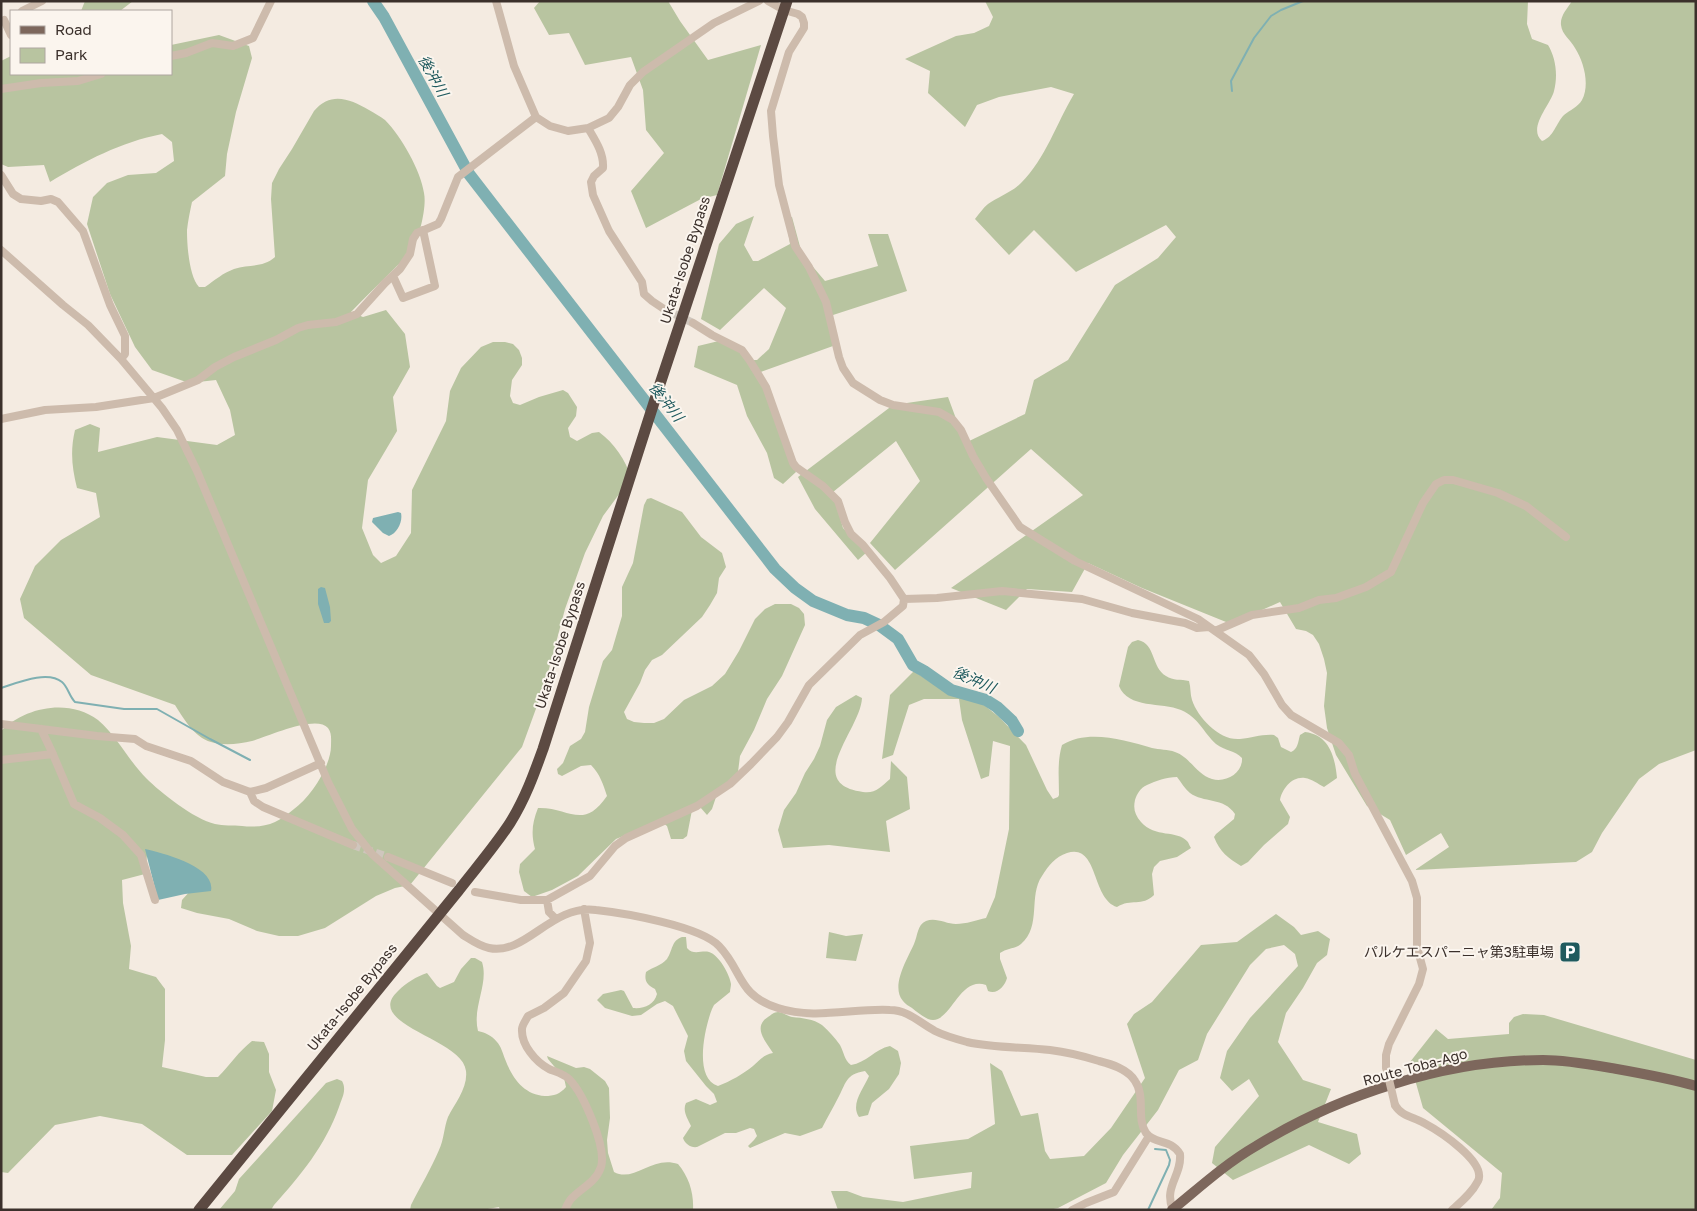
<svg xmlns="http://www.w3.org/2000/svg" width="1697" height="1211" viewBox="0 0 1697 1211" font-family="'Golos Text','Noto Sans JP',sans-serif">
<rect width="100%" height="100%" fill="#f4ebe1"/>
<path fill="#b8c4a0" d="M85 1H133L120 11H81Z
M540 1H668L680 21 708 60 761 45 717 195 701 199 646 228 631 191 664 153 646 130 643 90 631 57 585 65 569 33 549 35 534 8Z
M985 1H1528L1527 24 1532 39 1548 45C1556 58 1558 76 1554 91 1551 104 1527 128 1542 141 1554 137 1556 123 1564 115 1570 110 1578 107 1582 100 1590 85 1584 62 1575 48 1571 40 1562 35 1561 25 1560 16 1567 9 1572 1H1696V750L1659 764 1639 779 1602 833 1592 852 1576 862 1415 870 1449 847 1441 833 1406 855 1390 820 1367 806 1336 755 1327 728 1324 706 1327 673 1324 659 1319 644 1313 635 1306 631 1296 629 1280 602 1231 624 1142 588 1088 563 1072 592 1027 589 1006 610 951 588 1083 495 1031 449 895 570 870 543 920 481 896 441 833 492 843 528 867 552 858 560 815 509 798 477 893 405 948 397 965 443 1025 414 1034 380 1068 360 1115 285 1158 258 1176 237 1166 225 1076 272 1034 230 1009 255 975 219C979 214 983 208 988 204 998 197 1012 192 1021 183 1046 158 1056 124 1074 94L1051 87 999 97 977 105 965 127 928 93 930 71 905 59 956 36 974 33 989 26 993 17Z
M219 35 249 46 252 58 236 112 227 154 225 176 192 202C190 211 188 221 187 230 187 245 189 276 199 287H205C215 280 223 273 234 269 249 264 263 268 275 257L271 199 272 183 279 169 292 149 314 111C331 91 350 99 369 110 374 113 380 116 385 120 401 136 421 171 424 193 427 207 419 237 413 249 410 255 402 261 397 266 382 281 366 296 351 312L363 317 386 310 405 334 410 367 393 397 397 431 368 480 362 528 373 555 381 563 396 556 411 533 412 490 446 421 450 391 461 368 481 347 493 342H505L513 344 519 350 522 358V365L512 380 510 396 513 403 520 405 539 397 563 390 568 393 577 407 576 416 568 428 570 437 577 441 592 433 599 432C614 443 626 460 631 478L603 516 585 553 565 609 545 684 522 747 410 885 395 888 376 896 325 928 298 936H279L257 931 229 919 197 913 181 908 182 900 191 890 147 855 145 874 122 880 123 903 131 946 129 969 156 977 165 989V1040L162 1067 206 1077H218C230 1065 239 1051 252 1041L264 1042 269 1054V1072L276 1090 272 1111 232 1155H187L142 1124 100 1116 55 1125 8 1173 1 1172V731C25 707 69 698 98 720 116 735 129 761 146 778 161 793 194 819 215 824 223 826 233 825 242 826 252 827 265 827 275 822 281 819 288 814 294 809 310 798 331 766 331 746 331 740 332 733 328 728 316 714 267 737 252 741 239 744 224 746 211 742 194 737 184 719 175 705L91 675 24 618 20 599 35 566 61 540 100 517 96 493 77 488C72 468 70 451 75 430L90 424 100 428 98 452 157 437 217 445 235 435 230 410 216 380 189 383 152 370 135 347 110 294 87 224 93 197 107 183 128 175 156 173 174 161 172 142 162 134C121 142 85 161 50 182L44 165 8 167 1 164V61L11 56V74H171V45Z
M754 216 744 245 753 261H758L790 244 786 218 792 217 802 254 825 281 878 266 868 234H888L907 291 833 315V346L758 373 796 472 783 484 774 478 767 453 747 416 737 385 694 367 698 346 727 339 752 360H757L769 349 786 308 764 288 720 330 701 319 719 244 736 224Z
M651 498 682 512 701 537 722 553 726 567 719 578 717 593 710 605 702 617 662 655 652 660 645 670 640 683 624 712 627 719 634 722 644 723H654L664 719 684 700 712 686 725 674 739 651 755 619 765 609 775 604H791L799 608 804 614 805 625 782 676 767 699 754 730 740 756 738 772 716 797 712 809 707 815 700 807 692 810 687 836 683 839H671L667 826 660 821 616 839 578 876 552 890 532 897 524 891 519 872 520 864 535 849C531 834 532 823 538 808 569 807 583 831 607 796 603 784 600 774 591 765L581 766 562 776 558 774 557 769 563 763 570 746 581 739 585 732 589 707 603 661 612 650 622 616V587L633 563 644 505 647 499Z
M1138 640C1156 644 1151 667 1166 676 1173 681 1181 679 1189 681 1191 688 1190 694 1192 700 1198 718 1220 741 1240 739 1252 738 1262 734 1274 735L1278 738 1281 747 1291 752C1298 749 1298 742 1300 735L1305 732C1330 735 1335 758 1337 778L1324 787C1318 784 1312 779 1305 778 1292 776 1282 789 1280 800L1290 817 1288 824 1264 845 1248 862 1241 866C1228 858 1220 852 1214 837L1216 834 1234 819 1235 814C1224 797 1203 803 1190 793 1185 789 1181 782 1177 777 1166 777 1156 781 1147 785 1140 788 1137 794 1135 800 1133 809 1135 815 1141 822 1155 838 1177 830 1187 841 1189 843 1189 845 1191 848L1177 857 1160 861 1154 867 1152 874 1154 895C1142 907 1131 898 1117 907 1091 899 1099 843 1067 853 1055 857 1049 865 1042 876 1028 896 1042 926 1021 944 1015 949 1007 948 1000 953V959L1007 978C1005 986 997 995 988 991L986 985C958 975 950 1028 928 1019 922 1016 917 1012 912 1008 909 1006 905 1004 903 1001 890 986 908 958 914 944 918 935 917 925 926 921 936 917 946 924 956 924 966 924 977 920 986 918L995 897 1009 829 1010 746 993 741 989 776 981 779 962 720 959 699H924L909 705 893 755 882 759 890 695 914 671 942 690 984 705 999 717 1026 745 1047 790 1053 799 1058 797 1059 795C1059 778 1057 762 1062 745 1088 729 1124 740 1152 748 1159 750 1168 749 1175 752 1190 757 1197 775 1212 779 1226 783 1243 773 1242 758 1235 750 1225 751 1216 744 1203 732 1199 718 1181 710 1162 702 1128 709 1119 686L1128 647 1132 642Z
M856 695 862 698C861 729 802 784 863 792 875 794 881 787 890 779L891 761 907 777 910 809 886 821 890 852 829 845 783 848 778 830 784 810 796 793 805 773 814 759 820 746 827 720 836 707Z
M1276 914 1294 927 1301 935 1318 931 1330 939 1327 955 1317 963 1303 988 1286 1013 1278 1042 1303 1080 1331 1089 1318 1122 1357 1134 1361 1154 1349 1164 1309 1145 1233 1180 1212 1163 1215 1147 1259 1096 1249 1079 1232 1091 1220 1078 1227 1051 1250 1018 1298 966 1295 954 1284 945 1266 949 1250 965 1207 1034 1198 1060 1179 1070 1158 1110 1123 1155 1106 1183 1058 1208 1049 1210H838L831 1191H847L863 1197 903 1202 971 1188 972 1172 914 1179 910 1146 968 1139 995 1124 990 1063 1002 1071 1021 1116 1038 1113 1045 1151 1050 1159 1084 1156 1111 1128 1145 1078 1127 1024 1134 1014 1152 1002 1201 945 1237 942Z
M829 932 846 936 863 934 856 961 826 958Z
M682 937H686L687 948C694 956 701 950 709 952 719 955 730 975 731 984 731 987 730 989 730 992L714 1005 712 1009C705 1027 693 1078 718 1086 731 1081 743 1074 753 1066 760 1060 763 1055 773 1053 766 1042 752 1027 768 1017 771 1015 774 1012 778 1012 783 1012 787 1016 792 1017 803 1018 813 1019 822 1025 829 1031 835 1038 840 1045 844 1052 844 1060 851 1065 866 1063 875 1049 890 1046L898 1051 901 1063 899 1074 889 1089 872 1103 868 1115 859 1117C850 1104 864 1088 869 1076L865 1071C845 1074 846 1084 838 1098 833 1108 827 1118 822 1128L800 1136 785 1133 750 1148 748 1146 754 1140 757 1136 754 1129 750 1128 736 1133H725L697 1147C691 1148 685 1144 683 1138L691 1126C688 1119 682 1111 686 1103L696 1099 710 1105 717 1102 714 1094 706 1086 686 1061 684 1051 688 1036 673 1006 665 1001 657 1004 641 1015 632 1016 605 1008 597 1000 603 994 621 990 624 991 633 1008C644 1009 654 1005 657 994L655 989C647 985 644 981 646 972 653 967 661 966 667 959 673 950 671 941 682 937Z
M471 958H475L482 962C489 984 472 1007 478 1031 486 1033 491 1035 497 1042 501 1046 503 1054 505 1059 512 1078 524 1095 545 1096 554 1096 560 1094 566 1087L564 1078 548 1059 547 1056 576 1068 584 1067 590 1069 605 1081 609 1088 610 1118 607 1140 608 1153 614 1172C634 1183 652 1155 678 1164 689 1177 694 1193 693 1210H500L499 1207 482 1210H410L411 1205C420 1187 431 1169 439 1150 444 1140 444 1127 448 1117 455 1103 468 1088 466 1071 463 1038 362 1025 398 991 407 982 416 977 427 973L437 986 440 988 454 982 461 969Z
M1523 1014 1544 1015 1696 1060V1210H1491L1500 1198 1502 1173 1423 1108 1410 1062 1436 1029 1448 1039 1509 1034V1023L1514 1017Z
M337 1079 342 1081C347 1090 342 1098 339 1107 325 1146 301 1175 274 1205L271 1210H219L235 1191 239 1179 326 1083Z"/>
<path fill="#7fb0b2" d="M398 512 401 513C403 522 397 533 389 536L383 533 372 522 373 518Z
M321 587 325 588 330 607 331 621 329 623H324L318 604V589Z
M145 849C162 853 216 866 211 891L185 894 158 900Z"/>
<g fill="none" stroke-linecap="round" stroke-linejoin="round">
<path stroke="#7fb0b2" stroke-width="2" d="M1232 91 1231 81 1254 38 1271 16 1281 10 1303 1
M1 688C17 683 47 670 62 682 68 687 69 696 75 702L124 709H157L210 739 250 760
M1148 1210 1169 1165 1170 1160 1166 1150 1155 1149"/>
<path stroke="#7fb0b2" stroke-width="12" d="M373 1 384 17 469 174 775 569 795 588 813 601 847 615 864 618 879 625 898 639 913 665 924 671 951 690 986 700 997 707 1012 721 1018 731"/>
<path stroke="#cfc6bd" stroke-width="8" stroke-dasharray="8 4" stroke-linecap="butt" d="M664 309 693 323
M353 845 388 857"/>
<path stroke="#cdbbac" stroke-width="8" d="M496 1 514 66 536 117 550 126 568 131 588 128 609 118 618 107 630 85 643 72 714 23 759 1
M768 1 784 10 798 14 802 17 804 23V28L789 52 771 111 773 136 779 185 795 246 809 267 826 302 839 357 843 368 853 383 880 400 893 405 939 412 953 420 961 430 973 456 986 478 1020 527 1075 561 1198 619 1249 655 1264 674 1282 705 1291 715 1339 743 1349 755 1355 774 1412 881 1417 898V947L1423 969 1419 984 1389 1044 1386 1055V1067
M22 11 42 1
M4 20 11 35
M171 56 186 53 212 43 233 46 253 38 271 1
M1 89 41 83 78 81 101 74
M588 128C595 140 604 153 603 168L594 176 591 182 593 195 609 231 642 282 644 294 652 301 664 309
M1 175 13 194 21 199 41 201 51 199 58 202 83 231 110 305 125 336V354L121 359
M1 250 63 305 88 325 121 359 162 408 177 430 197 471 328 782 352 829 372 854 463 935C471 940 479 946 489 948 526 956 551 904 596 910 624 913 700 926 719 946 743 971 737 995 778 1008 815 1020 853 1008 890 1010 908 1010 920 1023 935 1031 945 1036 956 1039 967 1042 994 1048 1023 1047 1050 1050 1067 1052 1083 1056 1099 1061 1111 1064 1128 1069 1135 1081 1146 1097 1136 1118 1146 1133 1155 1145 1170 1138 1180 1154 1182 1176 1163 1187 1173 1210
M393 276 403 298 435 286 423 230
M1 419 45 410 96 407 154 398 198 380 215 367 234 357 276 340 298 328 308 325 336 322 357 314 385 283 400 269 410 254 413 239 417 233 438 224 441 219 458 177 536 117
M904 599 937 598 1002 591 1082 599 1132 613 1185 623 1197 628 1209 627
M1215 631 1252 615 1299 608 1319 600 1336 598 1366 587 1391 572 1423 503 1436 484 1444 480H1453L1498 493 1526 506 1566 537
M1 724 97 736 135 739 146 746 191 761 223 782 250 792 254 801 263 807 353 845
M41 729 52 752 74 804 100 818 123 835 141 855 155 900
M1 760 53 754
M250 792 266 788 321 763
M388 857 452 883
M475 892 521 900H547L590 876 615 846 626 838 697 806 730 784 751 764 777 737 788 722 809 685 860 635 884 622 903 606 904 599 890 578 863 545 851 534 845 522 838 501 823 486 796 467 793 463 766 387 750 361 742 350 712 335 693 323
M547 900 549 912 555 918
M1395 1105C1401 1116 1414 1117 1424 1123 1439 1131 1487 1162 1478 1181 1472 1193 1461 1202 1452 1210
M565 1210C567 1205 569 1200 573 1197 583 1187 596 1182 601 1167 607 1147 583 1093 569 1079 564 1074 556 1072 549 1069 536 1062 521 1045 522 1029 522 1025 526 1020 528 1016L544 1008 564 993 586 961 590 943 584 909
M1072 1210 1086 1203 1114 1192 1149 1136"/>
<path stroke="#7d675c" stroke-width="10" d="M1172 1210C1199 1188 1225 1164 1256 1146 1339 1095 1445 1060 1543 1060 1566 1060 1588 1064 1611 1068 1639 1073 1668 1078 1696 1086"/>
<path stroke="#5c4a42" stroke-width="11" d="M199 1210 459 890C476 868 495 846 510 823 525 799 534 774 543 749L658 390 787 1"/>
<path stroke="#cdbbac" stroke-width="8" d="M1386 1067 1395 1105"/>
</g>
<defs>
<g id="parking-square" transform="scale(1.125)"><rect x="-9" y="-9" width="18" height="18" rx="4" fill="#1f5a5e" stroke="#fbf5ee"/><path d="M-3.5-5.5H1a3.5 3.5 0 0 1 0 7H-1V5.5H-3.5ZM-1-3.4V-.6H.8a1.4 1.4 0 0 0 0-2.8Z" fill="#fff"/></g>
</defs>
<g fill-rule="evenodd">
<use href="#parking-square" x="1570" y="952"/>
</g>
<g text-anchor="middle" stroke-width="4" stroke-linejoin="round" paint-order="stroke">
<g font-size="14" fill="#3b302b" stroke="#fbf5ee">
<text transform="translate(685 260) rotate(-72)" y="5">Ukata-Isobe Bypass</text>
<text transform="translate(560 645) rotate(-72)" y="5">Ukata-Isobe Bypass</text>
<text transform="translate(352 997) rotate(-51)" y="5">Ukata-Isobe Bypass</text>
<text transform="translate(1415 1067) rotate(-15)" y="5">Route Toba-Ago</text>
</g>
<g font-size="14" fill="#3b302b" stroke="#fbf5ee" text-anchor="end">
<text x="1554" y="957">パルケエスパーニャ第3駐車場</text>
</g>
<g font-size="15" font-style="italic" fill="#1f5a5e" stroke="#fbf5ee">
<text transform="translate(433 76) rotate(61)" y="5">後沖川</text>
<text transform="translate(666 402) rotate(52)" y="5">後沖川</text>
<text transform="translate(974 680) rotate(24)" y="5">後沖川</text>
</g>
</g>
<rect width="1697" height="1211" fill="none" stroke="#3b302b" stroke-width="5"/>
<rect x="10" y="10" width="162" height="65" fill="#fbf5ee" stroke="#aea6a0"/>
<rect x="20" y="26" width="25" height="8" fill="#7d675c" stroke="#aea6a0"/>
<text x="55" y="35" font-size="15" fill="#3b302b">Road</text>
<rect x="20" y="48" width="25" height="15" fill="#b8c4a0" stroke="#aea6a0"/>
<text x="55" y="60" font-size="15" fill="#3b302b">Park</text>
</svg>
